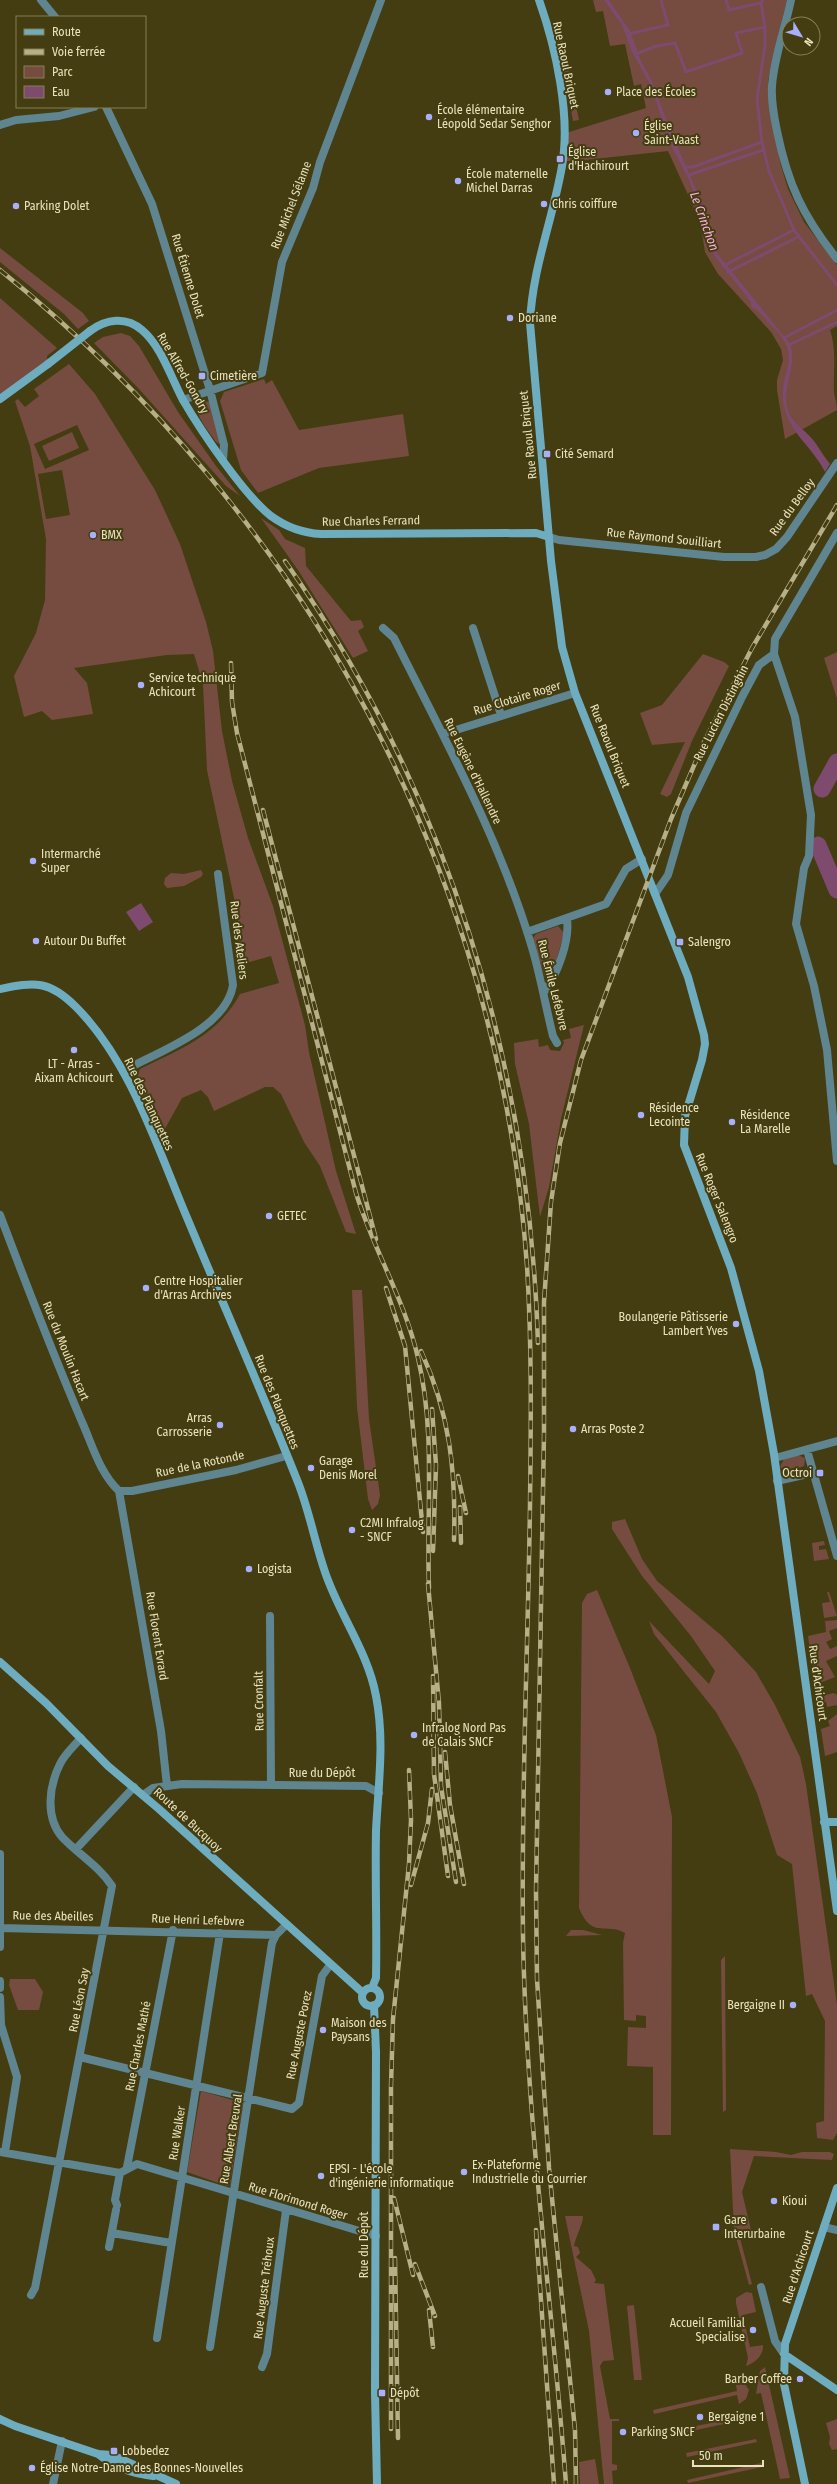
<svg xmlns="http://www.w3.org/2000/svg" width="837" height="2484" viewBox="0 0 837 2484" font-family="'Fira Sans Condensed',sans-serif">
<rect width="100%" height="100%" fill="#443d11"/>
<path fill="#754c3f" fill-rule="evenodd" d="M593 0H787L768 80 769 97 781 166 788 189 804 222 837 265V326L830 330C837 352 833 370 834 392 835 399 837 403 837 410L785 439 777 390V380L783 360 781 349 771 332 718 274 705 252 700 221 668 151 576 161H563L566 133 646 108 641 84 634 86 625 44 610 46 603 11 596 12Z
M560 33H561L579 120 573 121 557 35Z
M0 248 83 313 89 321 78 329 64 314 0 262Z
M0 298 57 348 47 356 48 364 0 399Z
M121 333 130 336 139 346 178 412 216 466 240 496 226 486 139 389 94 343 103 337Z
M69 364 95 394 155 490 180 544 206 622 213 651 222 731 232 781 248 838 273 906 305 1025 309 1052 336 1171 356 1234 346 1232 320 1166 304 1142 281 1094 273 1087H265L214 1111 208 1097 201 1090 182 1098 161 1136 135 1082 140 1069C182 1048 216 1037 240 994L279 983 271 956 239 965 237 912 207 770 203 684 194 654 167 655 74 668 87 683 93 714 52 720 42 711 24 717 14 676 36 633 45 600 46 539 30 446 15 401 18 399 25 407 39 396 34 389ZM77 425 89 450 45 469 34 444ZM62 470 70 515 46 519 38 474Z
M264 379 266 384 272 380 299 430 403 414 409 456 319 468 258 493 241 470 220 401 224 392Z
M198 400 211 402 220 444 216 442C209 431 192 413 198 400Z
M72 432 79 448 49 461 42 446Z
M261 518 279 530 285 539 305 548 306 566 351 621 361 620 364 627 358 631 368 651 353 658 298 570Z
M837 652V699L824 658Z
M703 654 724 662 729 666 692 741 671 794 667 797 660 794 685 742 652 745 640 713 662 705Z
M819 843 837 886V893L815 848Z
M201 870 203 874 201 877 184 886 167 888 164 884 165 878 171 873 184 874Z
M558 926 564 933 553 972 550 977H545L533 938 536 934Z
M584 1025 561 1119 549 1187 540 1217 529 1124 515 1064 514 1043 538 1039 539 1047 548 1045 550 1050 560 1051 564 1043 563 1040 571 1038 569 1029Z
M352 1290H362L369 1419 380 1495 378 1504 372 1510 368 1499 357 1407Z
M798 1455 805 1458 804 1466 787 1472 780 1467 784 1459Z
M625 1519 642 1559 657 1581 722 1636 756 1672 775 1705 800 1757 806 1784 837 2005V2133L833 2140 817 2138 816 2123 824 2121 825 2021 812 1994 806 1996 792 1864 777 1855 757 1793 739 1753 716 1712 654 1634 649 1621 709 1684 715 1671 691 1636 642 1576 612 1529V1522Z
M824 1541 825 1545 819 1546V1550L826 1549 829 1559 814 1561 812 1543Z
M597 1590 630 1668 656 1735 672 1817 671 2135H653V2067L627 2066 628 2027 646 2028V2016L636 2015V2021L624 2020 623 1943 625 1933C606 1922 592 1940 579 1908L582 1603 587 1594Z
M827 1592H829L837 1616 824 1618 822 1603 830 1602Z
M837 1620V1628L829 1631 832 1639 826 1642 830 1649 837 1646V1656L826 1661 835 1677 815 1685 808 1636 826 1632 825 1621Z
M834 1693 837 1695V1705L827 1707 826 1702 821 1703 820 1696Z
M837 1714V1752L825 1756 821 1729 830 1726 828 1721Z
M571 1930H583L602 1935 566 1936Z
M725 1956 726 2110 723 2112 721 1960Z
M10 1979H35L43 1992 39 2010H18L9 1985Z
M201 2091 243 2103 230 2185 227 2186 187 2172Z
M730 2149 776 2152 791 2155 802 2152H830L834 2154 832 2160 754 2156 742 2192 752 2234 740 2238 752 2284 749 2285 734 2230Z
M565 2216H583C583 2225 576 2235 574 2246L578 2247 580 2253 576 2257 591 2270 596 2280 594 2283 604 2284 614 2360 603 2361 600 2366 610 2419H619V2421H612V2464L617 2465V2470L612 2471 613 2484H604L589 2331Z
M746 2292 752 2293 756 2312 743 2315 750 2347 763 2345C764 2355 755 2363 746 2366L748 2358 736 2303V2298Z
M634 2305 642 2380H634L627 2306Z
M765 2367 790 2478 780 2479 761 2393 756 2394 760 2371Z
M739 2383 745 2384 749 2390 746 2399 739 2404 737 2395 654 2414 653 2410 737 2391 736 2385Z
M751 2415 752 2418 687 2432 686 2428Z
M837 2419V2449L832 2450 829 2444 830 2437 826 2423Z
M756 2439 757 2442 687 2457 686 2453Z
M595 2459 599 2484H580L579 2462Z
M761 2463 762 2467 688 2483 687 2480Z"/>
<path fill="#7e4a6e" d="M604 0H609L630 31 641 61 652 81 671 132 705 210 717 253 790 344C797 361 786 380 786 399 787 422 802 426 814 441 820 449 824 457 830 464L825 472C814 449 792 435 785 410 774 373 808 360 771 325 765 319 759 310 751 307V302L714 255 706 222 688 178 669 141 651 86 632 52 622 25Z
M141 903 153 922 139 931 126 912Z"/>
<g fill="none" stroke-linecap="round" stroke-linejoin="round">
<path stroke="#7e4a6e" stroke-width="3" d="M726 0 729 10 761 3 763 0
M761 3 765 27
M628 34 668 25 661 0
M635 54 657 46 675 43 686 72 742 53 736 33 765 27V45L757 99 762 142 693 167H685
M762 142 769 171 794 230 837 285
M689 175 763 150
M723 266 794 230
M728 272 798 237
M784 338 837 310
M789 345 837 322"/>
<path stroke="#7e4a6e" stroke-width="17" d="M822 789 837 762
M818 845 837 890"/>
<path stroke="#5e8590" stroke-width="8" d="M41 0 55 17
M791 0C785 29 774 57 772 86 771 101 774 117 777 131 788 185 803 216 837 259
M106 107 152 204 210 390 224 445 223 460
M0 125 16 120 59 116 94 107
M183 400 262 373 282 262 313 188 320 162 381 0
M837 533 775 639 774 654 795 717 811 815 809 856 804 868 796 924 814 986 827 1050 837 1161
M549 537 559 540 724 557H756L765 555 776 549 787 537 837 463
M383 628 394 638C445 740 501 841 533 951 541 979 546 1008 553 1036L557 1043
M473 628 501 715
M443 734 575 693
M655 894 668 875 686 813 742 697 759 665 774 654
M527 932 606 904 626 869 642 859
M544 992C557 975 570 941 567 919
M123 1071C157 1052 226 1029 233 985L218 874
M0 1215C26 1284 53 1354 82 1422 92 1444 100 1474 119 1491
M807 1450 837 1556
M775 1458 837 1441
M777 1481 812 1473
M119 1491 161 1731 167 1786
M119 1491H132L236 1470 286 1456
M270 1616 271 1785
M143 1795 153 1788 182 1784 366 1786 379 1793
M76 1849 134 1787
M0 1854V1947
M1 1928 276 1935 286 1925
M0 1981V1988
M0 1997 1 2025 17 2077 5 2152
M80 2057 292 2109 299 2103 322 1976 330 1965
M0 2152 120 2173 137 2164 376 2236
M127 2167 173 1930
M117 2205 115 2200 120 2173
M824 2227 837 2230
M112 2233 171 2243
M109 2247 116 2210
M761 2287 775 2341 784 2354
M31 2295 35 2288 112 1886C99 1866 78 1854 62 1837 45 1817 49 1786 60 1764 65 1754 73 1747 81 1738
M157 2338 220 1933
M210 2347 272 1943 276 1935
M262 2367 267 2354 286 2210
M53 2484 62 2441"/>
<path stroke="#6eadbf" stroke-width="8" d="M539 0C556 48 571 116 562 166 553 219 532 269 530 323L551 561 562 647 575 693 688 977 704 1035 705 1044 702 1060 685 1116 684 1145 731 1268 759 1371 774 1454 837 1911
M90 331C106 319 126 316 142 330 162 347 171 378 183 400 201 431 244 495 271 516 286 527 303 533 321 534L536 533 549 537
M0 399 48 364
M0 989C35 982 49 980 76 1007 131 1062 158 1150 188 1220 225 1309 264 1396 299 1485 310 1514 315 1543 325 1572 339 1614 368 1652 376 1696 385 1741 378 1787 376 1831 375 1880 377 1929 376 1978L372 1988
M0 1662 46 1703 108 1766 159 1809 363 1993
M824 1822H837
M362 1997a9 9 0 1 1 18 0a9 9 0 1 1-18 0Z
M374 2005 376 2052 375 2393 377 2484
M784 2354 837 2390
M0 2419 15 2426 98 2454 112 2455 176 2484
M98 2454C114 2467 132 2474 153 2476
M805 2484 784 2384 785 2344 837 2188"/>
<g stroke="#b6af87" stroke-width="4.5">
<path id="rail" d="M0 270C306 516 499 873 527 1266 532 1346 531 1425 530 1505 528 1649 521 1792 523 1936 526 2119 552 2301 566 2484
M285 561C448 793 529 1061 538 1343
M231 663 232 702 237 733 356 1193C373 1249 405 1300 418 1358 436 1433 426 1512 429 1588
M263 810 376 1239
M386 1288 405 1346 423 1532
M421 1351C450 1414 456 1471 454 1540
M432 1409 436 1465 433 1551
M458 1476 466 1513
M460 1507 461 1543
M428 1584 439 1703 441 1786 456 1882
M433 1676 434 1774 448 1876
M445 1752 450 1805 464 1884
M411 1885 428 1823 432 1789
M394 2198 413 2275
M536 2230 554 2484
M395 2258 398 2438
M415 2264 435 2316
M429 2310 433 2347
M391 2429V2086L393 2019 409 1864 411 1820 409 1770
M576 2484 575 2430 549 2168 537 1979 536 1891 544 1433V1302L551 1202 560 1143 581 1060 671 819 705 740 752 648 837 505"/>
</g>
<use href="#rail" stroke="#443d11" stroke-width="3" stroke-dasharray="9" stroke-linecap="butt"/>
<path stroke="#6eadbf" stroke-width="8" d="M48 364 90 331"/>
</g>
<g fill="#a8b0fc" stroke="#443d11" stroke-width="1.5">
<circle cx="608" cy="92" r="4"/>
<circle cx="429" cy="117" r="4"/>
<circle cx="636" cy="133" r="4"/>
<rect x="556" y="155" width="8" height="8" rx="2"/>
<circle cx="458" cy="181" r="4"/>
<circle cx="544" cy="204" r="4"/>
<circle cx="16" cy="206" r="4"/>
<circle cx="510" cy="318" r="4"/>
<rect x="198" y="372" width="8" height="8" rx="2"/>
<rect x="543" y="450" width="8" height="8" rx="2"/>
<circle cx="93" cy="535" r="4"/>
<circle cx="141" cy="685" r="4"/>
<circle cx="33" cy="861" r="4"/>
<circle cx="36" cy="941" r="4"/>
<rect x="676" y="938" width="8" height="8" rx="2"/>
<circle cx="74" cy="1050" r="4"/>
<circle cx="641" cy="1115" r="4"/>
<circle cx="732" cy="1122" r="4"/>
<circle cx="269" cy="1216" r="4"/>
<circle cx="146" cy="1288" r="4"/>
<circle cx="736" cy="1324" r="4"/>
<circle cx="220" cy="1425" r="4"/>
<circle cx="573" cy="1429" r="4"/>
<circle cx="311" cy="1468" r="4"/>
<rect x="816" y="1469" width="8" height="8" rx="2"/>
<circle cx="352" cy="1530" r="4"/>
<circle cx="249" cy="1569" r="4"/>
<circle cx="414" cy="1735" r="4"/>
<circle cx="793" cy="2005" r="4"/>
<circle cx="323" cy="2030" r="4"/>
<circle cx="464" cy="2172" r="4"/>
<circle cx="321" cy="2176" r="4"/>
<circle cx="774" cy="2201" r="4"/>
<rect x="712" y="2223" width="8" height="8" rx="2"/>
<circle cx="753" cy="2330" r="4"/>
<circle cx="800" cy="2379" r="4"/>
<rect x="378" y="2389" width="8" height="8" rx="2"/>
<circle cx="700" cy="2417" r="4"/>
<circle cx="623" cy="2432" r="4"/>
<rect x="110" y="2447" width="8" height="8" rx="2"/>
<circle cx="32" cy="2468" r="4"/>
</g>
<g text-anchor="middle" stroke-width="4" stroke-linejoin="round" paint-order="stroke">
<g font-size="12" fill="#e9e2bc" stroke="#443d11">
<text transform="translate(566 65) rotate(78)" y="4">Rue Raoul Briquet</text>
<text transform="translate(291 205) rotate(-69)" y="4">Rue Michel Sélame</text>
<text transform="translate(188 276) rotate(73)" y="4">Rue Étienne Dolet</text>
<text transform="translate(183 373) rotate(60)" y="4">Rue Alfred-Gondry</text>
<text transform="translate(528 435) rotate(-96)" y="4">Rue Raoul Briquet</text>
<text transform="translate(792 507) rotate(-54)" y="4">Rue du Belloy</text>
<text transform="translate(371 521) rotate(-1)" y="4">Rue Charles Ferrand</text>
<text transform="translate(664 538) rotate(6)" y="4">Rue Raymond Souilliart</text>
<text transform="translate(517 698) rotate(-17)" y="4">Rue Clotaire Roger</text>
<text transform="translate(721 713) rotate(-63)" y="4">Rue Lucien Distinghin</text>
<text transform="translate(610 746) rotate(68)" y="4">Rue Raoul Briquet</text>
<text transform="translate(473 771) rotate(64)" y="4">Rue Eugène d'Hallendre</text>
<text transform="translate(239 940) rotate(83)" y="4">Rue des Ateliers</text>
<text transform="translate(553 985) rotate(76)" y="4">Rue Émile Lefebvre</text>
<text transform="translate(149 1104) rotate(65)" y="4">Rue des Planquettes</text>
<text transform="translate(717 1198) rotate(68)" y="4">Rue Roger Salengro</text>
<text transform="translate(66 1351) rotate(68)" y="4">Rue du Moulin Hacart</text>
<text transform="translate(277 1402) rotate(68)" y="4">Rue des Planquettes</text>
<text transform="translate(200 1464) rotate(-12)" y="4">Rue de la Rotonde</text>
<text transform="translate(157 1636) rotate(81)" y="4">Rue Florent Evrard</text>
<text transform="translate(818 1683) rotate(82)" y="4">Rue d'Achicourt</text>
<text transform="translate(259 1701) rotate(-91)" y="4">Rue Cronfalt</text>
<text x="322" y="1777">Rue du Dépôt</text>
<text transform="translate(188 1820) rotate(43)" y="4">Route de Bucquoy</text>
<text transform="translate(53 1916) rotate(1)" y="4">Rue des Abeilles</text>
<text transform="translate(198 1920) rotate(2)" y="4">Rue Henri Lefebvre</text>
<text transform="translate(79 2000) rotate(-79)" y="4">Rue Léon Say</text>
<text transform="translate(299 2035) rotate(-79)" y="4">Rue Auguste Porez</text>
<text transform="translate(138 2046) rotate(-79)" y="4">Rue Charles Mathé</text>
<text transform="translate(177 2133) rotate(-81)" y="4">Rue Walker</text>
<text transform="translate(231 2139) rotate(-81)" y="4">Rue Albert Breuval</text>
<text transform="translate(298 2201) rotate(17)" y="4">Rue Florimond Roger</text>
<text transform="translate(364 2245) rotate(-90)" y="4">Rue du Dépôt</text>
<text transform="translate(798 2267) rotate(-72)" y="4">Rue d'Achicourt</text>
<text transform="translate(264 2288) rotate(-83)" y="4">Rue Auguste Tréhoux</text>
</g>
<g font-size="12" fill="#e9e2bc" stroke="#443d11" text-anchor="start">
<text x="616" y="96">Place des Écoles</text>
<text x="437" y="114">École élémentaire<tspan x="437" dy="14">Léopold Sedar Senghor</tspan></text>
<text x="644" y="130">Église<tspan x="644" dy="14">Saint-Vaast</tspan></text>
<text x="568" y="156">Église<tspan x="568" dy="14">d'Hachirourt</tspan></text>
<text x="466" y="178">École maternelle<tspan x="466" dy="14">Michel Darras</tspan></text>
<text x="552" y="208">Chris coiffure</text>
<text x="24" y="210">Parking Dolet</text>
<text x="518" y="322">Doriane</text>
<text x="210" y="380">Cimetière</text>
<text x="555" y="458">Cité Semard</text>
<text x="101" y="539">BMX</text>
<text x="149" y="682">Service technique<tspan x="149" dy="14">Achicourt</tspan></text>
<text x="41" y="858">Intermarché<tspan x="41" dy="14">Super</tspan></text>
<text x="44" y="945">Autour Du Buffet</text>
<text x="688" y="946">Salengro</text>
<text x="74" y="1068" text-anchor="middle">LT - Arras -<tspan x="74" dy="14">Aixam Achicourt</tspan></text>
<text x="649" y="1112">Résidence<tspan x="649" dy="14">Lecointe</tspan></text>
<text x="740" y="1119">Résidence<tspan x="740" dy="14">La Marelle</tspan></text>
<text x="277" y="1220">GETEC</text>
<text x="154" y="1285">Centre Hospitalier<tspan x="154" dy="14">d'Arras Archives</tspan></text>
<text x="728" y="1321" text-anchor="end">Boulangerie Pâtisserie<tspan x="728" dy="14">Lambert Yves</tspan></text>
<text x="212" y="1422" text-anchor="end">Arras<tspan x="212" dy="14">Carrosserie</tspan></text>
<text x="581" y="1433">Arras Poste 2</text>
<text x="319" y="1465">Garage<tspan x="319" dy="14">Denis Morel</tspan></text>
<text x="812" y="1477" text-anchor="end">Octroi</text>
<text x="360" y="1527">C2MI Infralog<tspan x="360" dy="14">- SNCF</tspan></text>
<text x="257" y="1573">Logista</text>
<text x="422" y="1732">Infralog Nord Pas<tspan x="422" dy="14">de Calais SNCF</tspan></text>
<text x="785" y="2009" text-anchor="end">Bergaigne II</text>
<text x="331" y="2027">Maison des<tspan x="331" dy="14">Paysans</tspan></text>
<text x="472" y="2169">Ex-Plateforme<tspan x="472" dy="14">Industrielle du Courrier</tspan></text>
<text x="329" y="2173">EPSI - L'école<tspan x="329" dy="14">d'ingénierie informatique</tspan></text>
<text x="782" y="2205">Kioui</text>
<text x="724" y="2224">Gare<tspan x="724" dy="14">Interurbaine</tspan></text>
<text x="745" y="2327" text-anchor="end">Accueil Familial<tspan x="745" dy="14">Specialise</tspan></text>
<text x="792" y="2383" text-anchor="end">Barber Coffee</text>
<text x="390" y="2397">Dépôt</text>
<text x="708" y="2421">Bergaigne 1</text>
<text x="631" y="2436">Parking SNCF</text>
<text x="122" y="2455">Lobbedez</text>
<text x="40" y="2472">Église Notre-Dame des Bonnes-Nouvelles</text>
</g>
<g font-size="13" font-style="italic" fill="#fdace4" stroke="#443d11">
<text transform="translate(705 221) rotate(70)" y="5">Le Crinchon</text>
</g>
</g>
<rect x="16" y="16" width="130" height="92" fill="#443d11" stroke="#867f55"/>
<rect x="24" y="29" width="20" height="6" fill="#6eadbf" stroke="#867f55"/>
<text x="52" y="36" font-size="12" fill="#e9e2bc">Route</text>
<rect x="24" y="49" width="20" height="6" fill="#b6af87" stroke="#867f55"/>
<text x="52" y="56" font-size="12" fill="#e9e2bc">Voie ferrée</text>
<rect x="24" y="66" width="20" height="12" fill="#754c3f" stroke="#867f55"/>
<text x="52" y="76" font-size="12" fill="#e9e2bc">Parc</text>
<rect x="24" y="86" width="20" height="12" fill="#7e4a6e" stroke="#867f55"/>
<text x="52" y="96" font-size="12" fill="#e9e2bc">Eau</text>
<g transform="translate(801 36) rotate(128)"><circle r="19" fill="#443d11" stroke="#867f55"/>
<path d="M0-3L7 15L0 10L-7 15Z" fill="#a8b0fc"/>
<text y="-6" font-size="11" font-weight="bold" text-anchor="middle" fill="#e9e2bc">N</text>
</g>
<path d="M693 2460v6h70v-6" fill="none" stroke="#e9e2bc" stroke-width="2"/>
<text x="699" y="2460" font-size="12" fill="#e9e2bc" stroke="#443d11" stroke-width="3" paint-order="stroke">50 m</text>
</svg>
